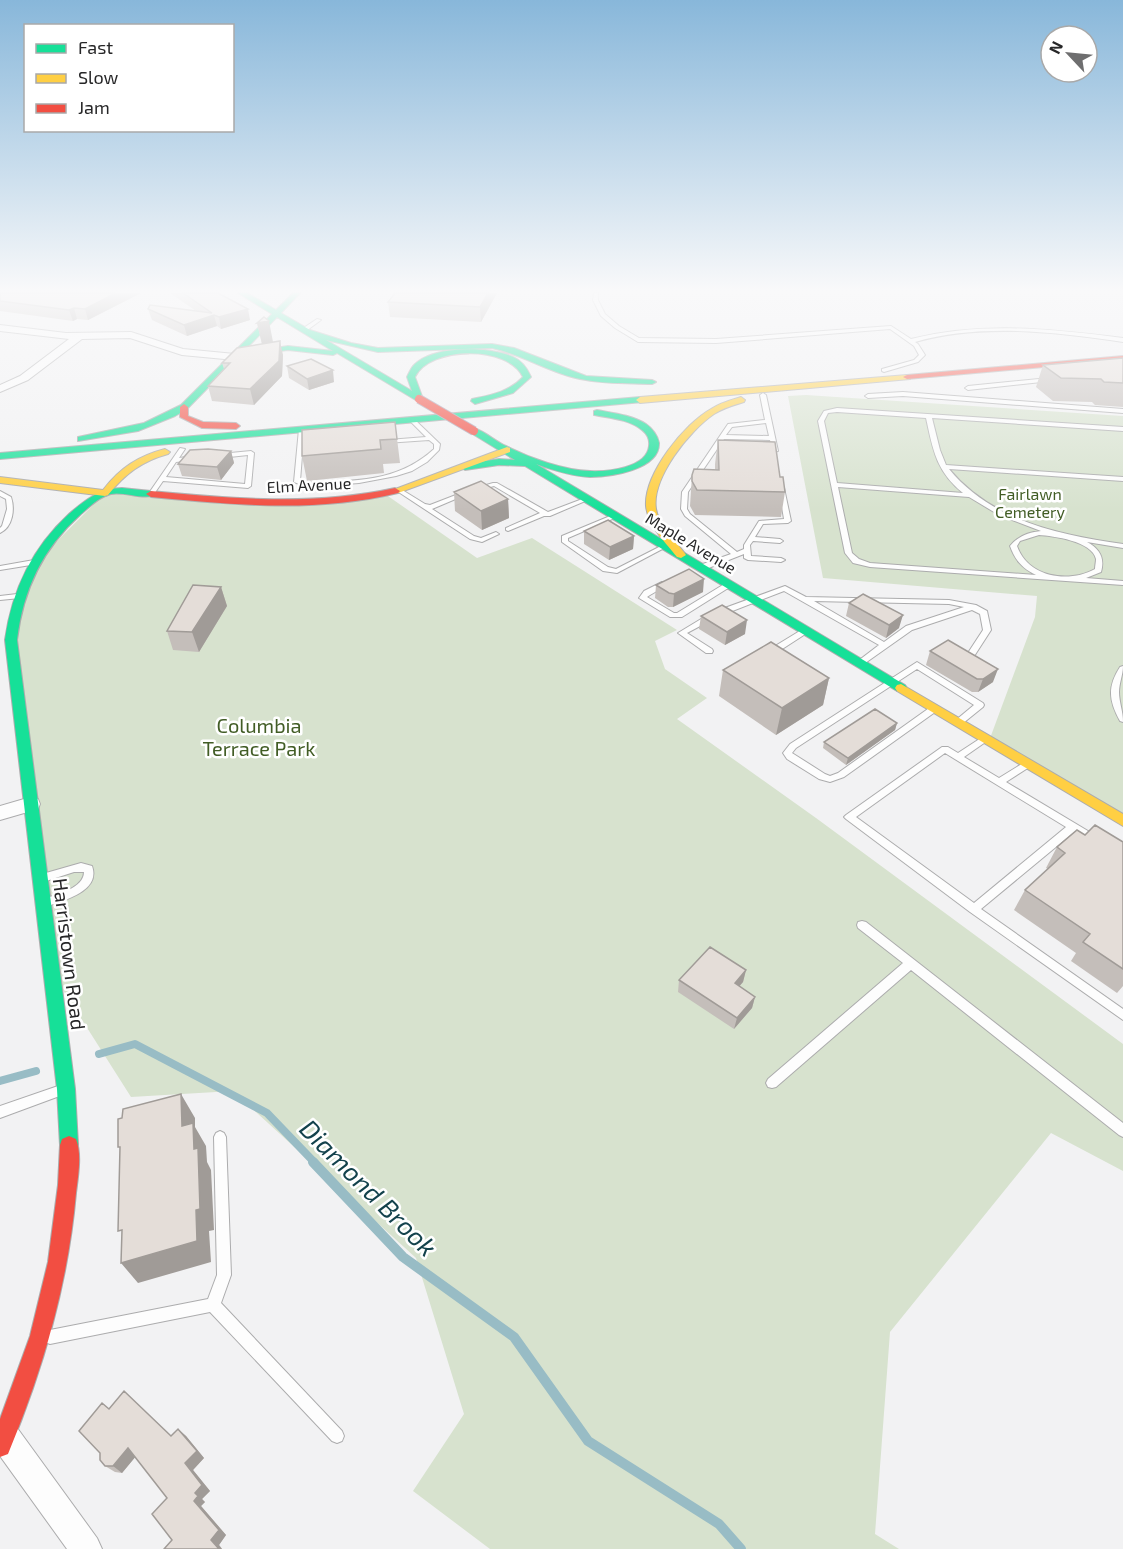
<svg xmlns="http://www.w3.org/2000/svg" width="1123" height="1549" viewBox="0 0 1123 1549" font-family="'Exo 2',sans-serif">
<rect width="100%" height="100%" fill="#f2f2f3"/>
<path fill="#d7e2ce" d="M806 395 1123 416V821L989 741 1035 617 1037 596 823 578 788 396Z
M105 493 254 504 385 494 477 558 532 538 677 630 655 641 665 669 707 698 677 719 816 818 1123 1044V1171L1051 1133 890 1332 875 1534 899 1549H490L413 1491 464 1414 416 1258 233 1091 131 1097 51 971 11 640 30 568Z"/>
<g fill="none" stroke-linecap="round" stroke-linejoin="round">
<path stroke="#98bcc5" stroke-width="8" d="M99 1054 135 1044 267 1113 315 1163
M0 1081 36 1071"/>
<path stroke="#98bcc5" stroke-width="10" d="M313 1162 403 1257 514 1337 588 1441 719 1524 741 1549"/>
<g stroke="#acacad" stroke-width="2">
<path id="lane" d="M594 293H598V300L605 314 619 326 639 338 716 339 891 326 911 339C981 321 1053 329 1123 338V342C1054 332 982 323 915 342L918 344 925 355 918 362 884 372 882 371V369L914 360 919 355 914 346 890 329 716 343 638 342 615 328 601 316 593 300Z
M317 319 321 320 306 331H302V329Z
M1049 378 1051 379V381L968 390 965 388 968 386Z
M903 392 1123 409V413L903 396 868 398 865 396 868 394Z
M763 393 766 395 778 451 773 452 770 440 724 439 688 492 687 509 690 514 737 552 744 549V545L759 521 784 519 779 489 784 488 791 521 788 523 763 524 755 537 780 539 783 541 780 543 753 541 750 545 751 556 781 558 785 560 781 562 748 560 744 558V554L706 569H700V565L731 554 685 516 681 509 682 492 728 424 765 420 760 395ZM766 423 769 436 726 435 732 427Z
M837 408 1123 427V431L932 418 940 450 946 465 1123 477V481L949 469C992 521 1059 535 1123 544V548L1087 542C1100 549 1105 558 1101 572L1086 578 1123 581V585L870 567 853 563 845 553 818 421 824 411ZM837 412 926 418C933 450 936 471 963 493L837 483 824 421 828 413ZM838 487 969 497 999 515 1041 531C1029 532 1017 537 1010 546 1015 560 1022 568 1036 575L870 563 859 559 852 553ZM1039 535C1053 536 1092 541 1096 559 1096 562 1095 566 1095 569 1068 584 1028 577 1017 546L1020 541Z
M410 419H414L440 444 439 450 427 462 412 471 396 476 359 483 307 487 294 482 299 429 304 430 300 481 307 483C355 480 397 483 434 449V444L429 440 386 443V441L388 440 426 437 410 421Z
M180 448 185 449 179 458 194 456 197 458 194 460 176 462 166 477 245 484 248 455 220 458 217 456 220 454 251 451 254 453 251 486 248 488 163 481 154 494H150L149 493Z
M493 483H497L548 512 585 498 590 499 550 516H544L508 531 506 530V528L540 513 494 486 476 491 473 489Z
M399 488 425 504 430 505 461 493H465V495L432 509 474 536 481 538 496 532 499 534 482 542 470 539 397 491V489Z
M0 491 11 497C15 509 13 527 0 533V528L2 526 7 509 6 499 0 496Z
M615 514 618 516 617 517 568 538V541L608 567 616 569 663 545 665 544 668 546 617 573 603 571 562 542V536Z
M34 560 38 562 37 564 0 570V566Z
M662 582H668L669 584 650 595 647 597 674 613H677L726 583H732L733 585 682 617H670L639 598 644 591Z
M785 586 806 597 949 600 976 605 987 611 991 630 971 661H965L964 659 983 630 980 614 972 610 912 630 861 666 857 663 858 661 879 645 784 591 717 617 687 633 712 649 713 651 712 653H706L678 633 711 613ZM814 601 949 604 964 607 906 626 884 642Z
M17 594H20V598L0 600V596Z
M803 629H809L810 631 773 655H767L766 653 767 651Z
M917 662 983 703 984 705 983 707 962 724H956L955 722 956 720 974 705 917 669 796 748 792 753 825 774 830 776 838 773 932 706H938L939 708 938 710 844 777 830 782 819 779 787 759 783 753 790 744Z
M1123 666C1123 675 1119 683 1119 692 1119 702 1123 711 1123 722L1120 721C1109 701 1107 687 1120 667Z
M984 736 988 739 987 741 964 757 999 778 1025 762H1031L1032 764 1031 766 1006 782 1098 837 1100 840 1098 843C1090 845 1081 836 1074 832L981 909 1123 1009V1020L970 912 846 819 844 817 846 815 942 747H948L958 753ZM945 753 1066 827 974 903 856 817Z
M81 863 92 866C101 891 65 900 48 906L44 905 43 902 44 899C58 894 84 888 84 872H74L43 882 39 881 38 878 39 875Z
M862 921 866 922 1123 1123V1137L1119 1135 911 970 776 1087 772 1088 768 1087 766 1083 768 1079 903 963 858 928 857 925 858 922Z
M61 1085 65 1086 67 1090 65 1094 0 1118V1106Z
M220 1131 224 1133 226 1137 231 1275 221 1303 342 1431 344 1436 342 1441 337 1443 332 1441 210 1312 50 1344 45 1342 43 1337 45 1332 50 1330 208 1299 217 1275 214 1137 216 1133Z"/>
</g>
<g stroke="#acacad" stroke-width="2">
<path id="street" d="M0 325 66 333 131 332 183 349 235 354 240 357 235 360 182 355 130 338 82 339 28 380 0 392V385L20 376 69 339 0 331Z
M31 797 38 799 40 804 38 809 0 820V806Z
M4 1421 15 1425 97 1538 102 1549H67L0 1456V1423Z"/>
</g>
<g stroke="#acacad" stroke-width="2">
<path id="fast" d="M238 293H247L276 310 293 293H300L281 313 310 330 351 343 378 348 492 344 514 348 586 376 652 380 656 382 652 384C630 383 607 384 586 380 553 375 524 355 492 348L378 352 326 340 412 391 407 377C409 373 411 368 414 365 433 345 490 346 513 357 522 361 527 368 531 377L513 393 475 404 471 401 472 399C491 395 509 392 523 377 508 345 430 346 415 377L423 399 419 402 337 353 333 355 288 350 239 356 187 409 175 416 138 431 78 441V437L144 423 181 405 272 314ZM277 317 333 351 288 346 242 353Z
M640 397 644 400 643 402 0 459V453Z
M597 410C613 413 632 415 646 424 652 428 658 436 659 443 660 470 610 477 590 477 571 476 553 470 536 464L905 685 907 688 905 691H897L525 466 499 465 465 470 460 467 465 464 499 459 515 460 471 433 470 431 474 428C486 432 495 441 506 446 530 458 563 470 590 471 607 472 647 468 649 446 650 439 647 434 642 430 629 419 609 418 594 415V411Z
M122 488 151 491 156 494C146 501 124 491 111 494 99 497 89 507 80 515 42 549 23 590 17 640L75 1089 78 1145 76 1151 69 1154 62 1151 60 1145 57 1089 5 640C12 590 32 548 69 514 85 500 100 488 122 488Z"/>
</g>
<g stroke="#acacad" stroke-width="2">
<path id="slow" d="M907 375 911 377 910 379 640 403 636 400 640 397Z
M741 397 745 400 744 402C734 405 723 408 714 414 690 430 651 478 656 509 659 527 676 541 686 555L681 558 677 557C666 543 648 526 646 506 644 474 684 424 711 409 720 403 731 400 741 397Z
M507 447 510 448V452L398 493 390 491Z
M165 449 170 452 168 454C142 461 125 474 108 495L105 496 0 483V477L103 490C120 468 138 456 165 449Z
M901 684 1123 814V826L897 691 895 688 897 685Z"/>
</g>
<g stroke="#acacad" stroke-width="2">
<path id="jam" d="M1123 356V360L907 379 903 377 907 375Z
M184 404 188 407V416L203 422 236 423 240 426 236 429 202 428 180 417V407Z
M395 488 400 491 398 493C316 513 235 505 151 497L146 494 151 491C234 499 313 506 395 488Z
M69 1136 76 1139C82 1154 78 1177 76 1193 68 1285 43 1369 8 1454L0 1457V1419L30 1336 48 1262 58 1185 60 1145 62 1139Z"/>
</g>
<use href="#lane" fill="#fdfdfd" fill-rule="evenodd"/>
<use href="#street" fill="#fdfdfd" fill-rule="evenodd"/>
<use href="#fast" fill="#16e098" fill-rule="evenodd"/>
<use href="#slow" fill="#ffcf43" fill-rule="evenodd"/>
<use href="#jam" fill="#f24e42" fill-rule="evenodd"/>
<g stroke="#aea4b3" stroke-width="10" stroke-linecap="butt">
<path id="jam-bridge" d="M419 399 474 431"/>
</g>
<use href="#jam-bridge" stroke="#f24e42" stroke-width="8"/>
</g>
<path fill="#c4beba" d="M0 293H141L88 320 77 319 73 321 0 311Z
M170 293H218L250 320 221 329 217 326 187 336 152 320 148 309 196 311Z
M497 293 481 322 390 317 388 302Z
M257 323 273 342 283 355 282 376 254 405 212 401 208 386 224 369 222 363 262 344Z
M1123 358V407L1095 405 1092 402 1053 401 1036 387 1043 365Z
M287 366 334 382 309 390 289 378Z
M395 422 400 463 383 464 384 473 307 481 302 456Z
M718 440 780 477 785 492 781 517 695 515 690 506 692 475 715 470V464Z
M231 451 234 463 221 480 182 476 178 464Z
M454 492 508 499 509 518 482 530 455 511Z
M584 531 634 536 633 549 609 560 584 544Z
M656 585 703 592 673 607H668L655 598Z
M221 587 227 606 199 652 173 650 167 631Z
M849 603 899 628 886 638 846 616Z
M701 616 745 634 725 645 699 629Z
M930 651 993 682 978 692H972L926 665Z
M723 670 829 678 823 705 776 735 719 696Z
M897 723 895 730 846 765 823 748 824 742Z
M1085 835 1123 842V986L1117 993 1071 961 1076 953 1014 910 1025 890 1048 869 1046 868 1057 847Z
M746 970 743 982 739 986 755 997 752 1008 734 1029 678 992 679 980Z
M102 1403 109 1409 172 1436 178 1429 186 1436 204 1458 193 1470 210 1491 202 1499 205 1502 201 1506 226 1535 219 1545 222 1549H164L172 1540 167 1498 135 1457 122 1473 115 1472 105 1466Z"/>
<path fill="#a09b97" d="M116 293H141L88 320 85 309Z
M488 293H497L481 322 480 307Z
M74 308 77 319 73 321 69 310Z
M248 309 250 320 221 329 219 317Z
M214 315 217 326 187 336 184 325Z
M269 321 273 342 262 344 257 323Z
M280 341 283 355 282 376 254 405 250 389Z
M333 370 334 382 309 390 307 379Z
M231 451 234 463 221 480 217 467Z
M508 499 509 518 482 530 481 511Z
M634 536 633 549 609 560 610 547Z
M704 579 703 592 673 607 674 594Z
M221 587 227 606 199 652 192 632Z
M903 615 899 628 886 638 889 625Z
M747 620 745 634 725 645 727 632Z
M998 669 993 682 978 692 983 679Z
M829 678 823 705 776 735 782 708Z
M897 723 895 730 846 765 848 758Z
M746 970 743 982 732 995 735 983Z
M755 997 752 1008 734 1029 737 1018Z
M181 1094 195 1118V1127L206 1146 207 1162 211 1170 214 1230 209 1231 211 1262 138 1283 121 1263 182 1126Z
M178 1429 186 1436 204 1458 193 1470 210 1491 202 1499 205 1502 201 1506 226 1535 219 1545 222 1549H219L211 1540 194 1501 195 1493 185 1463Z
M128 1448 137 1455 122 1473 113 1466Z"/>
<path fill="#e4ddd8" stroke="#a09b97" stroke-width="1.5" d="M0 293H116L85 309 74 308 69 310 0 301Z
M183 293H218L248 309 219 317 214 315 184 325 148 309 150 305 212 313Z
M395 293H488L480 307 388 302Z
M264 317 269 321 257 323Z
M280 341 279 361 250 389 208 386 230 363H222L237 348Z
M1123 358V383L1104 382 1101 379 1061 378 1043 365Z
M311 359 333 370 307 379 287 366Z
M395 422 397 439 380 440 381 449 302 456V430Z
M718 440 775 442 780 477H783L785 492 697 490 692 481V475L694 469 719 470Z
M208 449 231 451 217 467 178 464 190 450Z
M481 481 508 499 481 511 454 492Z
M608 520 634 536 610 547 584 531Z
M689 569 704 579 674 594 669 593 656 585Z
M193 585 221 587 192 632 167 631Z
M863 594 903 615 889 625 849 603Z
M722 605 747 620 727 632 701 616Z
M948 640 998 669 983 679H977L930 651Z
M771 642 829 678 782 708 723 670Z
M875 709 897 723 848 758 824 742Z
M1095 825 1123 842V969L1083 942 1090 934 1025 890 1065 853 1057 847 1077 830 1085 835Z
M710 947 746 970 735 983 755 997 737 1018 679 980Z
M181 1094 182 1126 193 1123 194 1149 198 1148 200 1209 196 1210 197 1241 121 1263 122 1230 118 1231 120 1147H118V1119L122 1118 123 1109Z
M124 1391 171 1436 178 1429 197 1451 185 1463 202 1485 195 1493 198 1496 194 1501 219 1530 211 1540 219 1549H164L172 1540 152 1514 167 1498 128 1448 113 1466H105L100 1460V1453L79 1431 102 1403 109 1409Z"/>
<linearGradient id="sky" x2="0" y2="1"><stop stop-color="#88b7da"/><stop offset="0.57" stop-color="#f9f9fa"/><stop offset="1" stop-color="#f9f9fa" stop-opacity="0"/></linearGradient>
<rect width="1123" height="510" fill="url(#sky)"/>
<g text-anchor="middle" stroke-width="5" stroke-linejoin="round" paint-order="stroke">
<g font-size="16" fill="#272728" stroke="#fff">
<text transform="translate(309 485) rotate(-3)" y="6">Elm Avenue</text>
<text transform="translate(691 543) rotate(31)" y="6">Maple Avenue</text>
</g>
<g font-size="16" fill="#425d26" stroke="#fff">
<text x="1030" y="500">Fairlawn<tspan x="1030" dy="18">Cemetery</tspan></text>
</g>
<g font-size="20" fill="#425d26" stroke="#fff">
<text x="259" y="733">Columbia<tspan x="259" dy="23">Terrace Park</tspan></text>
</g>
<g font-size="20" fill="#272728" stroke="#fff">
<text transform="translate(69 954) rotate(83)" y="7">Harristown Road</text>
</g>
<g font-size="26" font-style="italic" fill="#13424c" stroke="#fff">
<text transform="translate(368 1188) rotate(45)" y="9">Diamond Brook</text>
</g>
</g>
<rect x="24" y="24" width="210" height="108" fill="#ffffff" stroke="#a9a9a9" stroke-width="1.5"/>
<rect x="36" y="44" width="30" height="9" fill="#16e098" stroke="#a9a9a9" stroke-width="1.5"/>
<text x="78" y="54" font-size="18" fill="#272728">Fast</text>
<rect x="36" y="74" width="30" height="9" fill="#ffcf43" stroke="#a9a9a9" stroke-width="1.5"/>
<text x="78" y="84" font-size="18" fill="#272728">Slow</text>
<rect x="36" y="104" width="30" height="9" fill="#f24e42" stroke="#a9a9a9" stroke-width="1.5"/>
<text x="78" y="114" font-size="18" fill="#272728">Jam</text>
<g transform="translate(1069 54) rotate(296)"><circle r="28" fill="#ffffff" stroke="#a9a9a9" stroke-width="1.5"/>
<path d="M0-4.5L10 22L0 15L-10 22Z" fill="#6e6e6f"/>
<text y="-9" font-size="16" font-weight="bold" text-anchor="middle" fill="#272728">N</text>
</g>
</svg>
